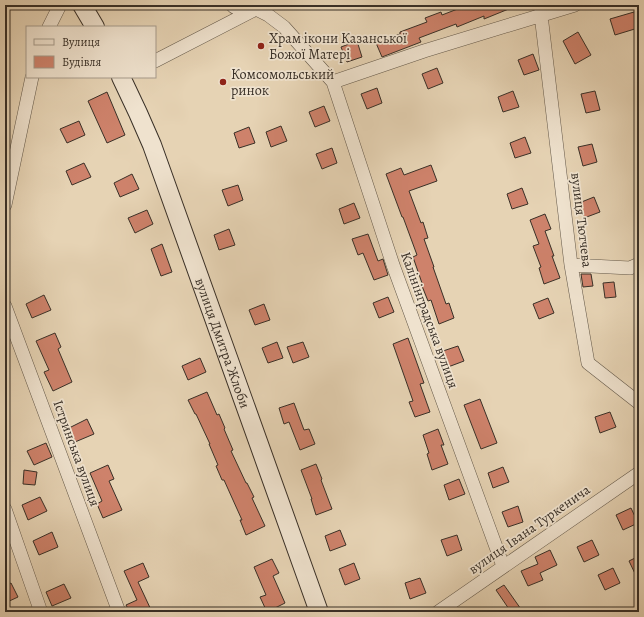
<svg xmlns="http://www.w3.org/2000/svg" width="644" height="617" viewBox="0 0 644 617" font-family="Alegreya,serif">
<rect width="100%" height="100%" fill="#e6d3b4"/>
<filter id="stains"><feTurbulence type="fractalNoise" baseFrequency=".005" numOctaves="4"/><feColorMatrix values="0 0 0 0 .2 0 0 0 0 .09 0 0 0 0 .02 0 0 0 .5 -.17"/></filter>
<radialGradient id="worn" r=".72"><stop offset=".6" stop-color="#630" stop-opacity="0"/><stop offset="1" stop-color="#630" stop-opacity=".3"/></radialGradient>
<path fill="#ce826b" stroke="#393027" d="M468 5H516V6L484 19V16L457 27 456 24 419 38 421 42 382 57 376 43 400 34V32L427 22 425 18 441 12 442 15Z
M634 12 638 28 615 35 610 19Z
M578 32 591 55 575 64 563 41Z
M357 41 362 57 347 62 341 47Z
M533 54 539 70 524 75 518 60Z
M437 68 443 83 428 89 422 74Z
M377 88 382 103 367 109 361 94Z
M513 91 519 107 503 112 498 97Z
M595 91 600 110 586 113 581 94Z
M107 92 125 135 107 143 88 101Z
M324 106 330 121 315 127 309 112Z
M79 121 85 135 67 143 60 129Z
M281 126 287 141 271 147 266 132Z
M249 127 255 143 239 148 234 133Z
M525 137 531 153 515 158 510 143Z
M592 144 597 162 583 166 578 147Z
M332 148 337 163 322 169 316 154Z
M84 163 91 177 72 185 66 171Z
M431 165 437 181 409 191 421 223 423 222 428 238 424 239 434 267H433L446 304 449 303 454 318 439 324 431 300 428 301 422 286H423L413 257 417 255 403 217H402L386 174 401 168 404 175Z
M132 174 139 189 120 197 114 183Z
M238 185 243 200 228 206 222 190Z
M522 188 528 204 512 209 507 194Z
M594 197 600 212 584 218 579 203Z
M354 203 360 218 344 224 339 209Z
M147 210 153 224 135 233 128 218Z
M545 214 551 229 545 231 554 256H552L560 278 544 284 539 268 541 267 533 246 539 244 530 220Z
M229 229 235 245 219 250 214 235Z
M368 234 378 261 383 259 388 275 374 280 363 253 358 255 352 239Z
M162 244 172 272 161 276 151 249Z
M581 274H591L593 286 583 287Z
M614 282 616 297 605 298 603 283Z
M44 295 51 310 32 318 26 304Z
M388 297 394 312 379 318 373 303Z
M548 298 554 313 539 319 533 304Z
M264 304 270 320 255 325 249 310Z
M55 333 61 347 58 349 72 382 53 391 44 372 49 370 36 341Z
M408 338 424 383 420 384 430 412 415 417 409 402 413 401 393 344Z
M277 342 283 358 268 363 262 348Z
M303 342 309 357 293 363 287 347Z
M458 346 464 361 448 367 443 351Z
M200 358 206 372 188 380 182 366Z
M207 392 217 415 219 414 225 428 224 429 233 450 231 451 246 483H247L254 497 252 498 265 526 246 535 240 520H242L224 480H222L216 466 218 465 209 444H210L196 414H195L188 400Z
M480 399 497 443 481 449 464 405Z
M294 403 304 430 309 429 315 444 300 450 289 422 284 424 279 408Z
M610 412 616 427 600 433 595 417Z
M87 419 94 434 75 442 69 428Z
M438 429 444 445H441L448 464 432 470 427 454 429 453 423 435Z
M46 443 52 457 34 465 27 451Z
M316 464 322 479 321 480 332 509 316 515 311 499H312L301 470Z
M108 465 114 479 109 481 122 510 103 518 97 504 102 501 90 473Z
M503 467 509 482 493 488 488 473Z
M24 470 37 472 35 485 23 484Z
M459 479 465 494 449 500 444 485Z
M40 497 47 511 28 520 22 505Z
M518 506 523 522 508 527 502 512Z
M631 508 638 523 623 530 616 515Z
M340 530 346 545 330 551 325 536Z
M52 532 58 547 39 555 33 541Z
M457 535 462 550 447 556 441 540Z
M592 540 599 555 584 562 577 547Z
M550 550 557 565 540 573 543 580 528 586 521 571 538 564 535 557Z
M639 556V582L629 561Z
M272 559 279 573 273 576 285 603 267 612 260 597 266 595 254 567Z
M143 563 149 577 138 582 152 612H130L126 605 137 600 124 571Z
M354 563 360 579 345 585 339 569Z
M613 568 620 583 605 590 598 575Z
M420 578 426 593 410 599 405 583Z
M11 583 18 597 5 603V586Z
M64 584 71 598 52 606 46 592Z
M504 585 523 612H511L496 590Z"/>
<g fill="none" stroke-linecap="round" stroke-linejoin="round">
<g stroke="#64594a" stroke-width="14">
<path id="minor" d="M232 5 234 7 256 9 268 15 284 27 333 82 424 51 575 5
M541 5V15L571 265 588 363 639 403
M49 27 60 5
M155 61 256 9
M333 82 393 265 503 566
M5 205 32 77
M571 265 630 268 639 264
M5 306 119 612
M5 509 41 612
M438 612 639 473"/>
</g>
<g stroke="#393027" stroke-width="20">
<g id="secondary">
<path d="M82 5 95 27"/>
<path id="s1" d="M121 77 138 113 152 145 319 612"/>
</g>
</g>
<use href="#minor" stroke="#efe2ce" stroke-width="13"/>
<use href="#secondary" stroke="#efe2ce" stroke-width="18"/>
</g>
<g fill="#8f2418" stroke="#efe2ce" stroke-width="1.5">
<circle cx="261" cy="46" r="4"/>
<circle cx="223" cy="82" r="4"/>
</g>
<g text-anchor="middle" stroke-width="3.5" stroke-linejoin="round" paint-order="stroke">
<g font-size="14" fill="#393027" stroke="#efe2ce" text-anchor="start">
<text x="269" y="43">Храм ікони Казанської<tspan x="269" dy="16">Божої Матері</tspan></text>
<text x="231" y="79">Комсомольський<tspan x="231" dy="16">ринок</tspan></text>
</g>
<g font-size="14" fill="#393027" stroke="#efe2ce">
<text transform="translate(582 220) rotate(83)" y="5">вулиця Тютчева</text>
<text transform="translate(430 320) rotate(70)" y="5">Калінінградська вулиця</text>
<text dy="5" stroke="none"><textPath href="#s1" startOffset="285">вулиця Дмитра Жлоби</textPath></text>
<text transform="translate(77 453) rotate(70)" y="5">Істринська вулиця</text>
<text transform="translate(529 529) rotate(-35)" y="5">вулиця Івана Туркенича</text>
</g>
</g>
<rect width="644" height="617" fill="none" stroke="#e6d3b4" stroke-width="20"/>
<rect x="6" y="6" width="632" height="605" fill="none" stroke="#393027" stroke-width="2"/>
<rect x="10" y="10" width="624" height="597" fill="none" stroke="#393027"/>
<rect x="26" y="26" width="130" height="52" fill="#efe2ce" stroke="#a69b8b"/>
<rect x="34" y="39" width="20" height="6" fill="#efe2ce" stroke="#a69b8b"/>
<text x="62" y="46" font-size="12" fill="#393027">Вулиця</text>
<rect x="34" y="56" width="20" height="12" fill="#ce826b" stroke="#a69b8b"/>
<text x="62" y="66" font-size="12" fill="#393027">Будівля</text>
<rect width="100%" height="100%" filter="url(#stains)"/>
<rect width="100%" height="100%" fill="url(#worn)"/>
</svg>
